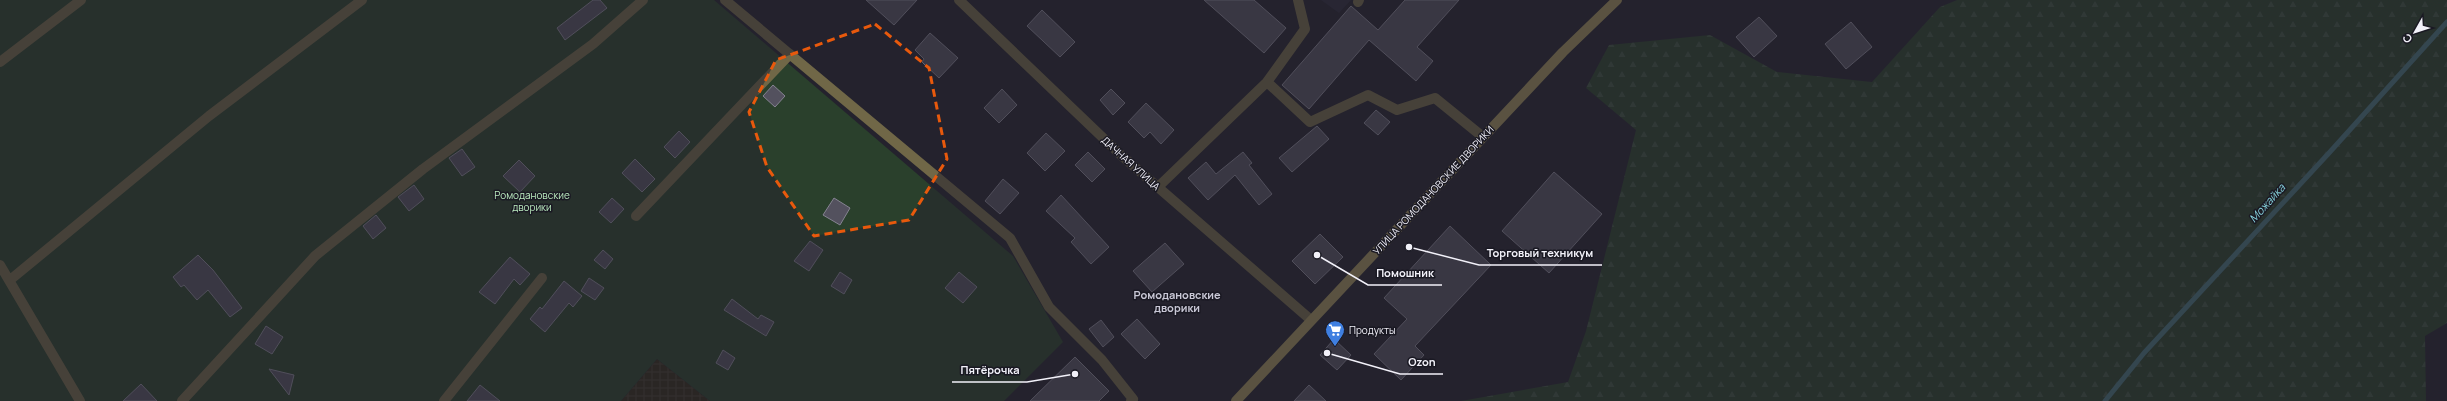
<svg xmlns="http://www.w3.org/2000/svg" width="2447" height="401" viewBox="0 0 2447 401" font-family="Manrope,sans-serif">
<defs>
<pattern id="industrial-grid" width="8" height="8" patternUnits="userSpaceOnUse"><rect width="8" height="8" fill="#322a1a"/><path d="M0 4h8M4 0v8" fill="none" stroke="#463f31"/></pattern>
<pattern id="forest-firs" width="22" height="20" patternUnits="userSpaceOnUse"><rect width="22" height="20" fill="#2a402c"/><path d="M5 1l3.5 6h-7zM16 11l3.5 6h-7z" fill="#3f5341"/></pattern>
</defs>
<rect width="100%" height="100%" fill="#24222d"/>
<path fill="#2d2b3b" d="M1321 0H1351L1339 13Z"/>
<path fill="url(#industrial-grid)" d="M657 359 710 401H621Z"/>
<path fill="url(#forest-firs)" d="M1957 0H2447V323L2425 336 2426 401H1461L1568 382 1586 331 1636 130 1586 88 1609 45 1710 35 1777 72 1872 82 1940 7Z"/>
<path fill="#2a402c" d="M0 0H714L1013 256 1063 342 1004 401H710L657 359 621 401H0Z"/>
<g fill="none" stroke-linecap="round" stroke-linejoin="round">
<path stroke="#477178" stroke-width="5" d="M2105 401 2144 353 2329 153 2447 22"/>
</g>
<path fill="#53515e" stroke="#858391" d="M593 0H600L607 8 565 40 557 28Z
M866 0H917L894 25Z
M1204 0H1254L1286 28 1264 53Z
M1405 0H1459L1417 47 1433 61 1416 81 1369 40 1309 109 1282 85 1351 6 1378 30Z
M1042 10 1075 42 1060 57 1027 26Z
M1759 17 1777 36 1754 57 1736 37Z
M1851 22 1872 47 1846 69 1825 44Z
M930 33 958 58 939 78 922 62 924 59 915 50Z
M773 85 785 96 775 107 763 96Z
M1002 89 1017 105 999 123 984 108Z
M1111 89 1125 103 1113 115 1100 100Z
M1146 103 1174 130 1161 144 1150 132 1144 138 1128 122Z
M1376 110 1390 122 1378 135 1364 123Z
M1317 126 1329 139 1292 172 1279 158Z
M679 131 690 142 675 158 664 147Z
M1046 133 1065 151 1045 171 1027 153Z
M462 149 475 167 462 176 449 158Z
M1088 152 1105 169 1092 182 1075 165Z
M1243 152 1252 163 1249 165 1272 194 1259 205 1235 175 1208 200 1188 178 1206 162 1216 174Z
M635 159 655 179 642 192 622 173Z
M519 160 535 176 520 192 503 176Z
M1554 172 1602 214 1549 273 1502 231Z
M1003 179 1019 193 1000 214 985 201Z
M414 185 424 199 409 211 398 197Z
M1061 195 1109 247 1091 264 1071 242 1075 238 1046 211Z
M612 198 624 209 611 223 599 212Z
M834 198 850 208 840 225 823 215Z
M376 215 386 228 373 239 363 226Z
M1450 226 1491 265 1415 346 1424 355 1401 380 1374 354 1407 319 1384 298Z
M1320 234 1343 257 1315 284 1292 261Z
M810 241 823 250 809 271 794 261Z
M1165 243 1184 264 1152 292 1133 271Z
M603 250 613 259 605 269 594 260Z
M198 255 213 270 242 308 230 317 208 290 197 300 184 285 181 287 173 277Z
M510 257 530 274 520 285 514 279 495 304 479 292Z
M840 272 852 280 844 294 831 286Z
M959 272 977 287 963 303 945 288Z
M589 278 604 288 595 300 581 291Z
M564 281 582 296 573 307 569 303 545 332 530 319 540 307 542 309Z
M732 299 758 319 761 315 774 322 766 336 724 310Z
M1137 319 1160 344 1145 359 1121 334Z
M1101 320 1114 337 1103 347 1089 329Z
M266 326 283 337 272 354 255 344Z
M1334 339 1351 355 1337 370 1320 355Z
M723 350 735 358 728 370 716 363Z
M1075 357 1109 391 1099 401H1030Z
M269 369 294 375 289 395Z
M141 384 157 401H123Z
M480 385 500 401H467Z
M1309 385 1326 401H1294Z"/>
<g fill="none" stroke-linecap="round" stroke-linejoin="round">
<path stroke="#706747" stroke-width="10" d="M725 0 1010 238 1049 307 1102 360 1133 399 1131 401
M1358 2 1359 0
M0 62 81 0
M1267 82 1310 122 1368 95 1397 110 1435 98 1483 137
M1158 187 1267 82 1305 29 1298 0
M636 216 790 54
M0 265 80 401
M10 280 209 116 362 0
M182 401 315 256 423 169 593 44 643 0
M444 401 542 278"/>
<path stroke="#706747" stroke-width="10" d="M959 0 1122 156 1311 320"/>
<path stroke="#9b8d59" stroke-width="10" d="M1236 401 1563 52 1617 0"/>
</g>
<path d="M0 0H2447V401H0ZM875 24 929 68 947 159 909 220 814 236 767 167 749 112 776 60Z" fill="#24222d" fill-opacity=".55" fill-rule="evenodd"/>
<path fill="none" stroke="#e8590c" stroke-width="3" stroke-dasharray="8 5" stroke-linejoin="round" d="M875 24 929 68 947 159 909 220 814 236 767 167 749 112 776 60Z"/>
<defs>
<g id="supermarket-pin" transform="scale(1)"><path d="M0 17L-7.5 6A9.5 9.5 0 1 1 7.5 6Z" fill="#3f7fe0" stroke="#1a1923"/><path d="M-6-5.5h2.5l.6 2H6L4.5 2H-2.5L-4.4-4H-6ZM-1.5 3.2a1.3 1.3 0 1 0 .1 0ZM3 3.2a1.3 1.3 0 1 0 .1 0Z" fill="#fff"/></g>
</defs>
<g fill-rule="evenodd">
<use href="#supermarket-pin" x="1335" y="330"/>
</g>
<g text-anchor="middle" stroke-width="3" stroke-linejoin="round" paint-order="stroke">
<g font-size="10" fill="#f2f1f9" stroke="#1a1923">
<text transform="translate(1131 163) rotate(42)" y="4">ДАЧНАЯ УЛИЦА</text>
<text transform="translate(1433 190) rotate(-47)" y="4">УЛИЦА РОМОДАНОВСКИЕ ДВОРИКИ</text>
</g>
<g font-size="10" fill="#bcecc0" stroke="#1a1923">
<text x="532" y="199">Ромодановские<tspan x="532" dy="12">дворики</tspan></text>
</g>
<g font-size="10" fill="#f2f1f9" stroke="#1a1923" text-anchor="start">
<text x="1349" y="334">Продукты</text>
</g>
<g font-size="11" font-style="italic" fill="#88d5e0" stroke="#1a1923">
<text transform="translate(2267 203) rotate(-48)" y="4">Можайка</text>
</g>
<g font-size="11" font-weight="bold" fill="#c9c8d6" stroke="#1a1923">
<text x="1177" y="299">Ромодановские<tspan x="1177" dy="13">дворики</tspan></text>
</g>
</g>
<path fill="none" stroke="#f2f1f9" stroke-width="1.5" d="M1409 247L1479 265H1602M1317 255L1368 285H1442M1327 353L1400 374H1443M1075 374L1027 382H952"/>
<g fill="#f2f1f9" stroke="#1a1923" stroke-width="1.5">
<circle cx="1409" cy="247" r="4"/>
<circle cx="1317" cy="255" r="4"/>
<circle cx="1327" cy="353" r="4"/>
<circle cx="1075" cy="374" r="4"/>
</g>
<g font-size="11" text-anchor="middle" font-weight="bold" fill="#f2f1f9" stroke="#1a1923" stroke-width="3" stroke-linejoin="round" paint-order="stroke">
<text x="1540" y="257">Торговый техникум</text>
<text x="1405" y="277">Помошник</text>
<text x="1422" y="366">Ozon</text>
<text x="990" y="374">Пятёрочка</text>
</g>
<g transform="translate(2415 32) rotate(231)" stroke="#1a1923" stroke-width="3" paint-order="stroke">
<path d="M0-3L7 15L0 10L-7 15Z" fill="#f2f1f9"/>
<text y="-6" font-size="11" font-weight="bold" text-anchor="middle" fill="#f2f1f9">С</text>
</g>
</svg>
